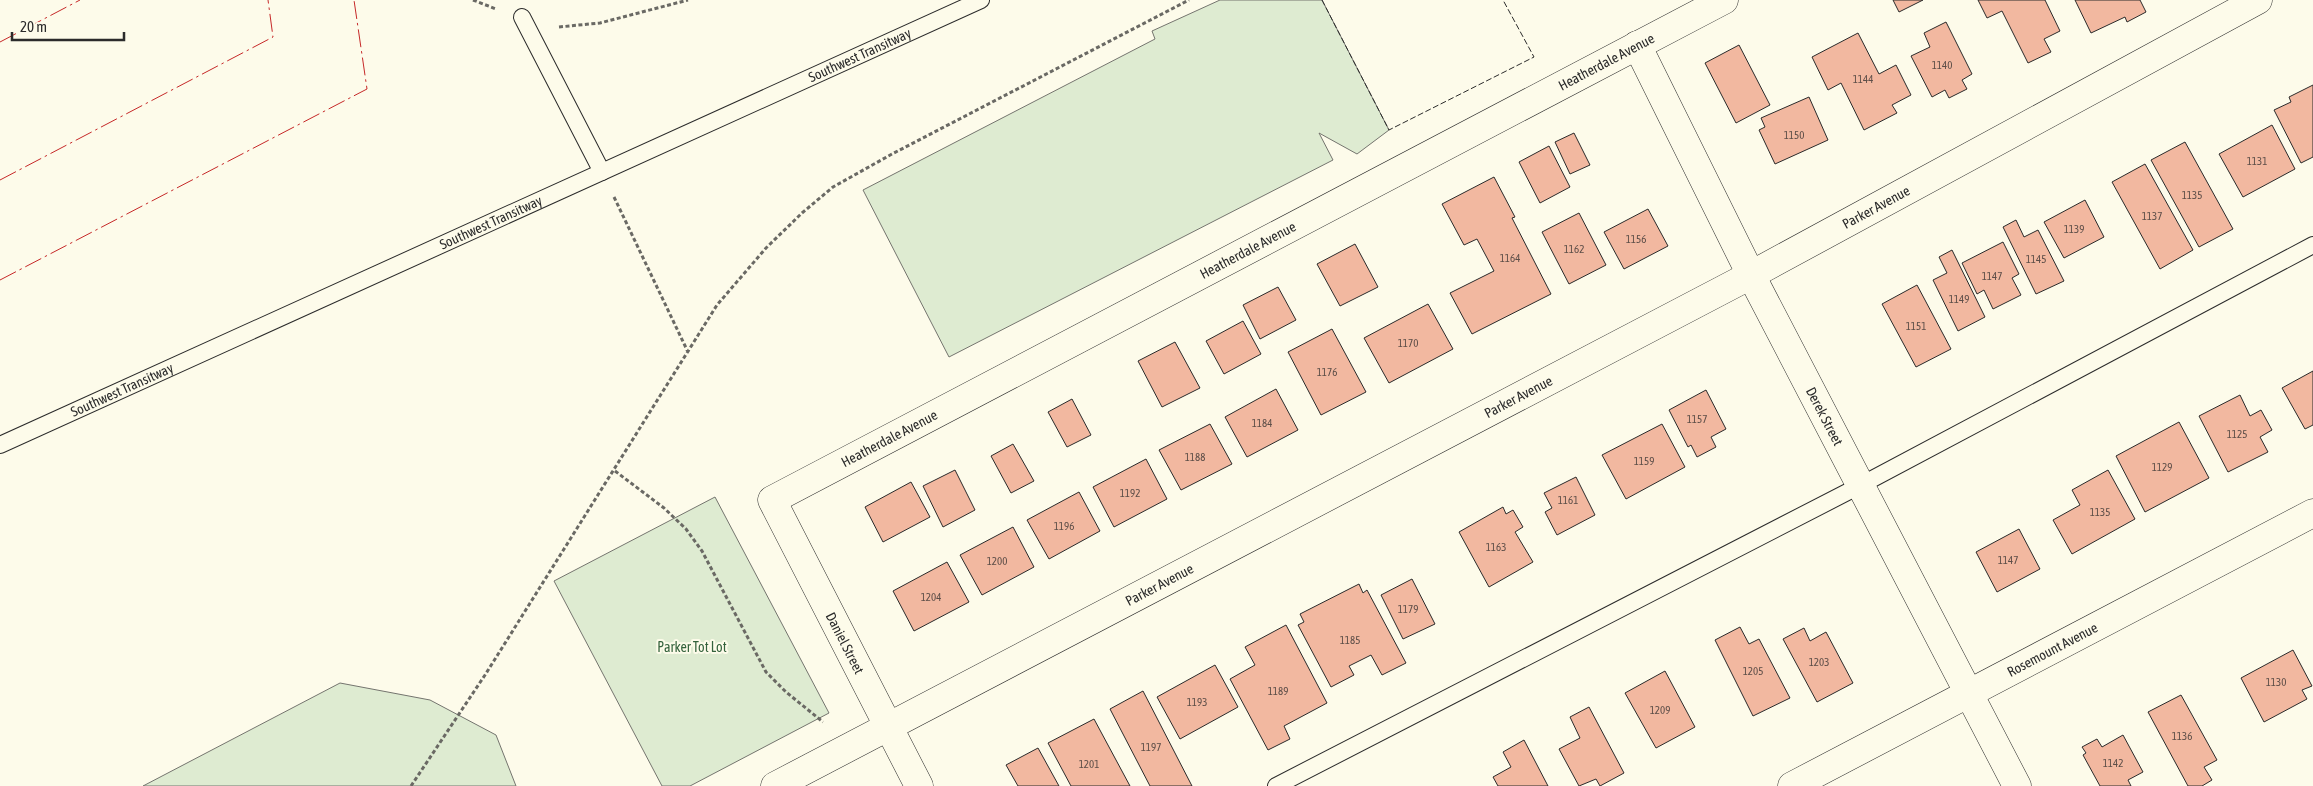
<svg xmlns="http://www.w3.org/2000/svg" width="2313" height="786" viewBox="0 0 2313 786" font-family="'Asap Condensed',sans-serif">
<rect width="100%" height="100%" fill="#fdfbea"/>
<path fill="#deebd1" stroke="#74746e" d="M1220 0H1322L1389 130 1357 154 1319 133 1333 160 949 357 863 190 1155 39 1152 31Z
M715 497 829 713 690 786H662L554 581Z
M340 683 430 700 496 735 516 786H143Z"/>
<path fill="#f2b8a0" stroke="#2b2b2b" d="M1893 0H1923L1899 12Z
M1978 0H2045L2060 31 2044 39 2051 52 2028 63 2002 11 1987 18Z
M2075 0H2140L2146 12 2127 22 2125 17 2091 33Z
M1946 22 1972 74 1962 80 1967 89 1949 98 1945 90 1932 97 1911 56 1930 47 1924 33Z
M1858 33 1879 74 1896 65 1911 95 1892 105 1897 113 1864 130 1841 83 1828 90 1812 57Z
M1739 45 1770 105 1736 123 1705 63Z
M2313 85V157L2301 163 2274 110 2291 102 2289 97Z
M1809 97 1828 140 1775 164 1759 130 1765 127 1761 118Z
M2272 125 2295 169 2243 197 2219 154Z
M1574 133 1590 165 1570 174 1555 142Z
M2185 142 2233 229 2199 247 2151 160Z
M1549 146 1570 187 1540 203 1519 162Z
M2145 164 2193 250 2160 269 2112 182Z
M1494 177 1515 217 1512 218 1551 294 1472 334 1450 293 1494 271 1477 239 1464 245 1442 204Z
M2085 200 2104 237 2064 258 2044 222Z
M1648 209 1668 246 1624 269 1604 232Z
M1579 213 1606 265 1569 284 1542 232Z
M2016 220 2024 237 2038 230 2064 281 2036 294 2003 227Z
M2003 242 2019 274 2012 278 2021 295 1993 309 1984 290 1977 294 1962 263Z
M1355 244 1378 287 1340 306 1317 264Z
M1952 250 1985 317 1958 331 1933 280 1947 273 1939 257Z
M1917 285 1951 349 1916 367 1882 304Z
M1278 287 1296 320 1260 339 1243 305Z
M1428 304 1453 349 1389 383 1364 338Z
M1243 321 1261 354 1224 374 1206 341Z
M1332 329 1366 392 1321 415 1288 352Z
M1175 342 1200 388 1162 407 1138 361Z
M2313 371V425L2305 429 2282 388Z
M1276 389 1298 430 1247 457 1225 417Z
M1706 390 1726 429 1711 437 1716 447 1697 457 1691 445 1688 447 1669 410Z
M2240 395 2250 416 2261 410 2272 430 2260 437 2268 452 2228 472 2199 416Z
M1072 399 1091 435 1067 447 1048 412Z
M2179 422 2209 478 2145 512 2116 456Z
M1210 424 1232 464 1181 490 1159 450Z
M1662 424 1685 467 1626 499 1602 455Z
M1013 444 1034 481 1011 493 991 456Z
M1146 459 1167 499 1114 527 1093 487Z
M955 470 975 510 943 527 923 486Z
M2108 470 2135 519 2072 554 2053 520 2080 505 2072 490Z
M1576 477 1595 515 1557 535 1545 512 1552 508 1544 493Z
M911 482 930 517 883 542 865 507Z
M1079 492 1100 531 1049 559 1027 520Z
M1503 507 1506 514 1513 510 1523 527 1515 532 1533 562 1489 587 1459 532Z
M1013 527 1034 567 982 595 960 555Z
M2019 529 2040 569 1997 592 1976 552Z
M947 562 969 602 914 631 893 591Z
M1412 579 1435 624 1403 639 1381 595Z
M1359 584 1363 593 1367 590 1406 663 1382 675 1371 655 1349 666 1354 675 1331 687 1298 625 1304 622 1300 614Z
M1286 625 1327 703 1284 726 1290 739 1268 750 1230 679 1255 665 1245 647Z
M1740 627 1749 644 1759 639 1790 698 1753 716 1715 640Z
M1804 628 1810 641 1826 632 1853 683 1817 702 1783 639Z
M2293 650 2312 686 2302 690 2307 699 2264 722 2241 678Z
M1215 665 1238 707 1180 739 1157 697Z
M1665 671 1695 727 1656 748 1625 693Z
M1143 691 1192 786H1150L1110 709Z
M2181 695 2217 760 2204 767 2212 780 2202 786H2188L2148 712Z
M1589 707 1624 773 1600 786 1596 779 1579 786 1559 749 1580 738 1570 717Z
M1094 719 1130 786H1071L1048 743Z
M2123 735 2143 772 2128 780 2131 786H2100L2083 755 2086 753 2082 747 2097 739 2102 747Z
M1524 740 1548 786H1498L1493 777 1511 767 1503 752Z
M1038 748 1059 786H1018L1006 765Z"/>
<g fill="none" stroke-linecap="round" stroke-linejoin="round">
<g stroke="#2b2b2b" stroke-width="18">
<g id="service">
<path d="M522 17 602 172"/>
<path id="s1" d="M0 445 981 0"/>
<path d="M1276 786 1861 485 2313 245"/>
</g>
</g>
<g stroke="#2b2b2b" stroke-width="29">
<g id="minor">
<path id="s2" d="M1637 45 1751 275 2017 786"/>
<path id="s3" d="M775 786 1751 275 2258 0"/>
<path id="s4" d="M919 786 772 500 1724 0"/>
<path id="s5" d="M1792 786 2313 513"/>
</g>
</g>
<path stroke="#6a6964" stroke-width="3" stroke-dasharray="4 2.5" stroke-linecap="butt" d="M473 0 496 9
M559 27 600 23 688 0
M614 197 688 352
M615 471 664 508 686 529 702 551 766 672 786 692 823 722
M411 786 485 675 717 305 766 248 802 213 833 187 892 154 1189 0"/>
<use href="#service" stroke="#fdfbea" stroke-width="16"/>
<use href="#minor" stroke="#fdfbea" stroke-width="28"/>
<path stroke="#2b2b2b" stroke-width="1" stroke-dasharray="6 2.5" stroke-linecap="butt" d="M1322 0 1389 130 1534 57 1503 0"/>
<path stroke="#c62828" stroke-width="1" stroke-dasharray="18 4 2.5 4" stroke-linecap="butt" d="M0 42 80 0
M0 180 273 37 268 0
M0 280 367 89 354 0"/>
</g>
<g text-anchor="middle" stroke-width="4" stroke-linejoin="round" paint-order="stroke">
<g font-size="11" fill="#5d4e48">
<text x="1942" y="69">1140</text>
<text x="1863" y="83">1144</text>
<text x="1794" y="139">1150</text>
<text x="2257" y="165">1131</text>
<text x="2192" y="199">1135</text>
<text x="2152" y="220">1137</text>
<text x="2074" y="233">1139</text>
<text x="1636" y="243">1156</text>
<text x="1574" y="253">1162</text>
<text x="1510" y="262">1164</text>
<text x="2036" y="263">1145</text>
<text x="1992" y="280">1147</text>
<text x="1959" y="303">1149</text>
<text x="1916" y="330">1151</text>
<text x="1408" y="347">1170</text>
<text x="1327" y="376">1176</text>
<text x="1697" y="423">1157</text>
<text x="1262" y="427">1184</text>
<text x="2237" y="438">1125</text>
<text x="1195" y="461">1188</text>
<text x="1644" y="465">1159</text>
<text x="2162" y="471">1129</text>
<text x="1130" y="497">1192</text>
<text x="1568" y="504">1161</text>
<text x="2100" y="516">1135</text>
<text x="1064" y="530">1196</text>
<text x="1496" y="551">1163</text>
<text x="2008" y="564">1147</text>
<text x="997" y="565">1200</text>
<text x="931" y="601">1204</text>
<text x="1408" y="613">1179</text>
<text x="1350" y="644">1185</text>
<text x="1819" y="666">1203</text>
<text x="1753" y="675">1205</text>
<text x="2276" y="686">1130</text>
<text x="1278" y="695">1189</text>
<text x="1197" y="706">1193</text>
<text x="1660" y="714">1209</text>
<text x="2182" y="740">1136</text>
<text x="1151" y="751">1197</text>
<text x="2113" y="767">1142</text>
<text x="1089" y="768">1201</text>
</g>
<g font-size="14" fill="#2b2b2b" stroke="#fdfbea">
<text dy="5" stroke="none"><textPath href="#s1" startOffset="944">Southwest Transitway</textPath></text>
<text dy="5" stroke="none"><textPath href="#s4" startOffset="1264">Heatherdale Avenue</textPath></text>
<text dy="5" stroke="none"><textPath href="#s3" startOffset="1244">Parker Avenue</textPath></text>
<text dy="5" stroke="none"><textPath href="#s1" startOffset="539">Southwest Transitway</textPath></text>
<text dy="5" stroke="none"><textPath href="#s4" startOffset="859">Heatherdale Avenue</textPath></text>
<text dy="5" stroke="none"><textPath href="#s1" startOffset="134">Southwest Transitway</textPath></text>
<text dy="5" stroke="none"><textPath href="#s3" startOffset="839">Parker Avenue</textPath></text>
<text dy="5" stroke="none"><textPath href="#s2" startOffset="416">Derek Street</textPath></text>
<text dy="5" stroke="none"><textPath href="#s4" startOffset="454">Heatherdale Avenue</textPath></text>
<text dy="5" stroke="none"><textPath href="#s3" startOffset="434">Parker Avenue</textPath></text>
<text transform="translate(845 643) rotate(63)" y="5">Daniel Street</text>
<text dy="5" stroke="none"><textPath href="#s5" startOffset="294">Rosemount Avenue</textPath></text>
</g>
<g font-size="14" fill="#34623c" stroke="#fdfbea">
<text x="692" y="652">Parker Tot Lot</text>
</g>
</g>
<path d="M12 32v8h112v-8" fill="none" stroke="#2b2b2b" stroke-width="2.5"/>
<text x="20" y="32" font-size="15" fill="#2b2b2b" stroke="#fdfbea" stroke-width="4" paint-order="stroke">20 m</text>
</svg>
